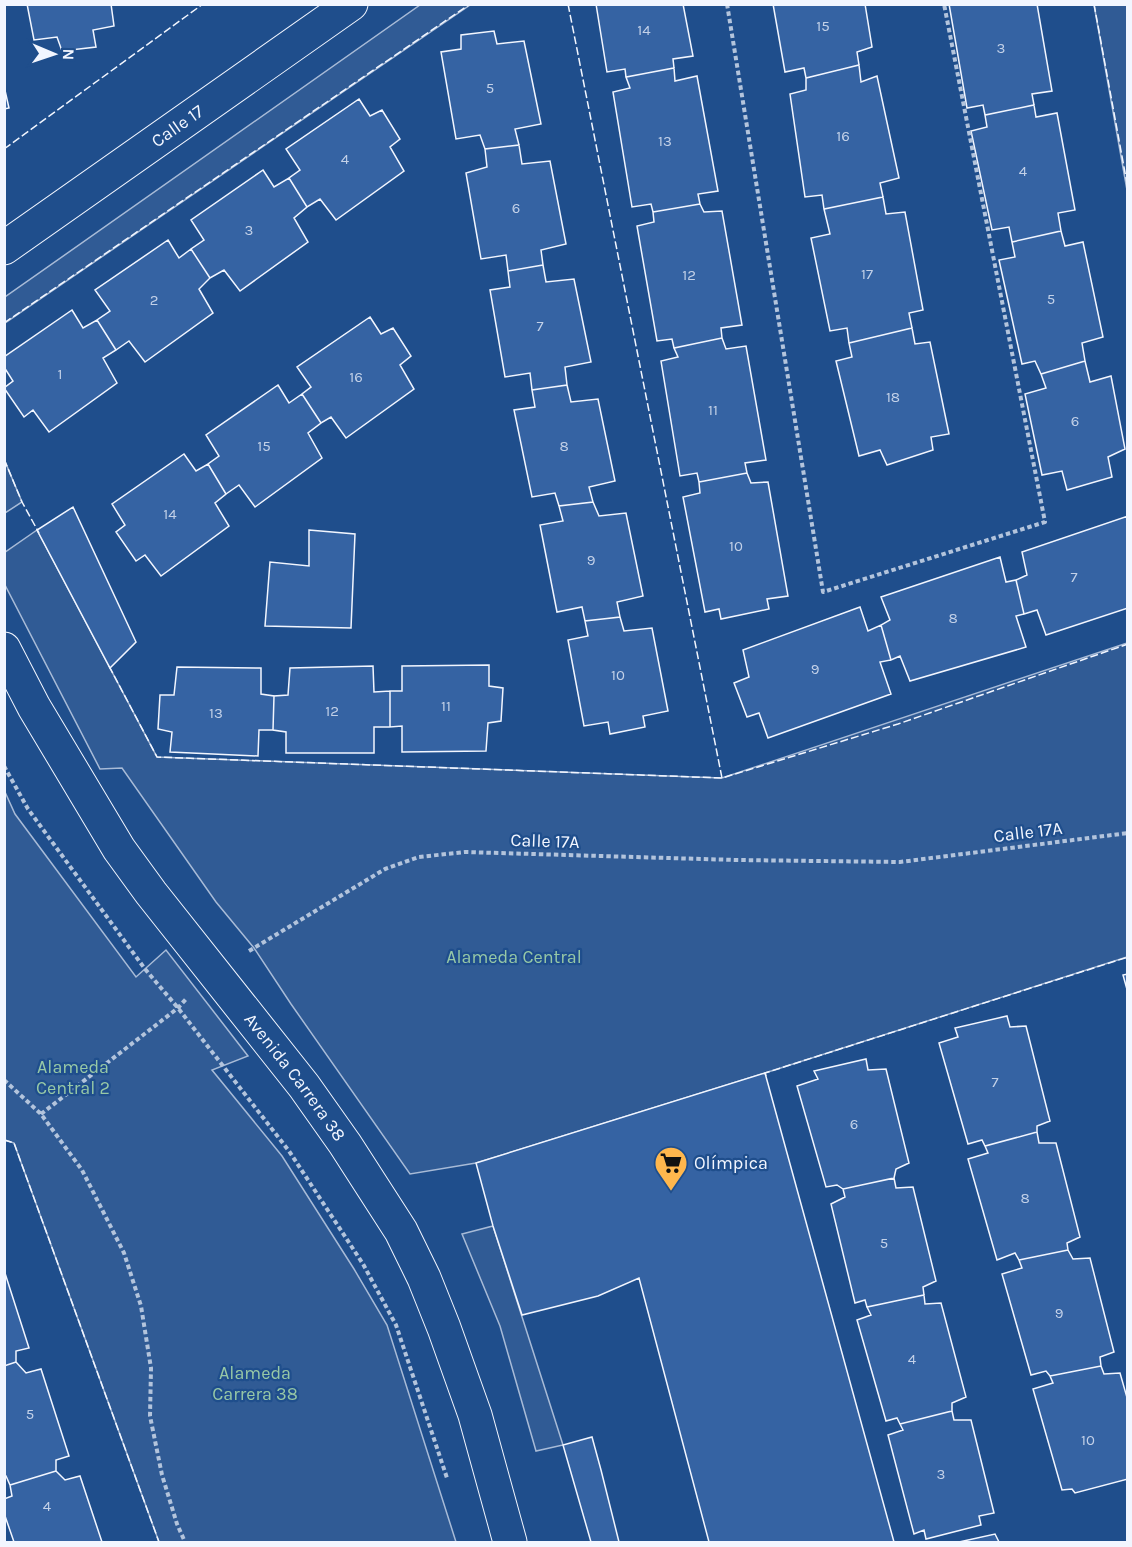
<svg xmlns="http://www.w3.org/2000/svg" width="1132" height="1547" viewBox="0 0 1132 1547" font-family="Karla,sans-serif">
<rect width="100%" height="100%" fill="#1f4e8c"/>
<path fill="#305b95" stroke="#a8bbd7" stroke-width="1.5" d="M420 5H470L5 323V297Z
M1094 5H1127V190Z
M4 459 22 502 5 513H4Z
M37 530 157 757 722 778 1127 643V957L765 1073 476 1163 410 1174 291 1004 254 948 216 902 122 768 100 769 5 585 4 553Z
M5 792 15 814 136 977 166 950 248 1056 212 1070 282 1156 354 1269 387 1325 456 1542H159L14 1143 5 1140Z
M493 1226 563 1445 536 1451 500 1326 462 1234Z"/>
<path fill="#3563a3" stroke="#f2f6ff" stroke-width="1.5" d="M27 4H111L114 26 93 30 96 47 62 51 57 37 34 40Z
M596 4H683L693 56 673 59 674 68 626 77 625 69 607 72Z
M773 4H865L872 47 857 52 859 65 806 78 804 68 785 72Z
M949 4H1037L1052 91 1032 94 1034 105 985 115 983 105 967 108Z
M494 31 497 44 524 41 541 124 515 129 519 145 485 149 480 135 456 139 441 52 461 49V35Z
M859 65 861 82 877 76 899 178 880 183 883 197 824 209 822 195 805 197 790 94 806 90V78Z
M674 68 675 81 697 76 718 191 698 194 700 204 653 212 651 204 632 207 613 92 630 88 626 77Z
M4 86 9 108 4 109Z
M359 99 370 116 382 110 400 139 390 147 404 171 336 220 320 199 307 207 289 178 300 170 286 149Z
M1034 105 1036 117 1057 113 1075 210 1058 213 1061 231 1012 242 1009 227 992 230 971 131 987 127 985 115Z
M519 145 522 164 550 161 566 244 541 250 543 265 508 271 506 255 481 259 466 173 487 167 485 149Z
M263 170 274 187 289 178 307 207 294 218 308 242 240 291 224 270 210 278 191 249 204 240 191 220Z
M883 197 886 214 905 212 923 310 909 313 912 328 849 343 847 328 830 331 811 238 830 234 824 209Z
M700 204 704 212 722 211 742 325 721 328 722 338 674 348 672 339 657 341 637 226 654 222 653 212Z
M1061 231 1065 246 1083 242 1103 337 1082 343 1085 361 1041 374 1035 361 1022 364 999 260 1015 257 1012 242Z
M168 240 179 258 191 249 210 278 199 289 213 313 145 362 129 341 116 350 97 320 110 311 95 290Z
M543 265 546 282 574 279 591 362 565 367 567 385 532 390 530 373 505 377 490 290 510 287 508 271Z
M72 310 83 328 97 320 116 350 103 358 117 383 49 432 33 410 24 417 4 388 13 381 4 367V357Z
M370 317 381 334 393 328 411 356 400 365 414 389 346 438 331 417 321 423 302 394 311 387 297 367Z
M912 328 915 344 930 342 949 434 931 437 933 450 887 465 880 450 859 456 836 361 852 357 849 343Z
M722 338 726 349 746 346 766 460 745 463 747 473 699 482 697 473 680 476 661 361 678 357 674 348Z
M1085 361 1090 382 1111 376 1125 449 1108 457 1112 477 1067 490 1062 471 1042 475 1025 394 1046 388 1041 374Z
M278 385 289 403 302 394 321 423 308 433 322 458 255 507 239 485 226 494 208 464 219 456 206 435Z
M567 385 571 402 598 399 615 481 589 487 593 502 559 506 555 493 532 497 514 410 535 407 532 390Z
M184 454 196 471 208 464 226 494 215 503 229 526 161 576 145 555 136 561 116 532 125 525 112 504Z
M747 473 751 483 768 482 788 596 767 599 769 609 721 619 719 609 705 612 683 497 700 493 699 482Z
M593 502 599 516 626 513 643 596 617 602 620 617 585 621 582 607 557 612 540 525 563 521 559 506Z
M73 507 136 642 110 668 37 530Z
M1128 516V608L1046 635 1037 610 1024 614 1016 580 1027 575 1022 552Z
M309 530 355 534 351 628 265 626 270 562 309 566Z
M1000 557 1006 582 1016 580 1024 614 1016 616 1026 647 910 681 900 656 891 660 881 625 890 620 881 597Z
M860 607 868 631 881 625 891 660 880 662 891 694 768 738 759 713 747 717 734 683 749 677 743 650Z
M620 617 624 631 652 628 668 711 643 716 645 727 610 734 608 722 584 726 568 640 588 636 585 621Z
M489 665V686L503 688 501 721 488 723 486 751 402 752V726L390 727V691H402V666Z
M373 666 374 692 390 691V727H374V753H286V732L273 730 274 696 288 695 290 668Z
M177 667 261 668V694L274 696 273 730H259L258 756 170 752 172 732 158 729 160 695H174Z
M1128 974V993L1123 975Z
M1007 1016 1010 1027 1026 1026 1050 1121 1037 1126V1132L985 1146 982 1140 968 1144 939 1043 958 1037 955 1028Z
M866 1059 868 1070 886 1069 909 1163 896 1169 894 1178 843 1189 837 1185 826 1187 797 1086 818 1079 814 1071Z
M765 1073 894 1542H709L639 1278 598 1296 522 1315 493 1226 476 1163Z
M1037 1132 1039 1143H1056L1080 1237 1067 1243 1068 1250 1019 1260 1015 1253 997 1260 968 1159 988 1153 985 1146Z
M894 1178 896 1188 913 1187 936 1281 923 1287 924 1295 867 1307 865 1300 855 1303 831 1204 845 1197 843 1189Z
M1068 1250 1073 1259 1090 1258 1114 1352 1100 1357 1101 1366 1050 1376 1046 1371 1031 1375 1002 1274 1022 1268 1019 1260Z
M4 1270 29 1348 16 1351V1362L4 1366Z
M924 1295 925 1304 941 1303 966 1397 952 1403V1411L900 1424 897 1418 886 1421 857 1320 871 1315 867 1307Z
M16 1362 26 1373 41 1369 69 1456 56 1460V1471L10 1485 6 1476H4V1366Z
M1101 1366 1104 1374 1120 1373 1128 1401V1479L1075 1493 1072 1489 1062 1490 1033 1389 1053 1383 1050 1376Z
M952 1411 954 1420H971L994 1513 979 1516 981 1525 926 1539 924 1530 914 1534 888 1435 903 1430 900 1424Z
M592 1437 601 1470 619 1542H591L563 1445Z
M56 1471 65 1480 80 1476 102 1542H14L4 1513V1499L12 1496 10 1485Z
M995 1534 999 1542H959Z"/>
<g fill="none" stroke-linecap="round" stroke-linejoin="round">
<g stroke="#f2f6ff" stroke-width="35">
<g id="minor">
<path id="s1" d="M4 248 351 4"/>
</g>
</g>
<g stroke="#f2f6ff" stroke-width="35">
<g id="major">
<path id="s2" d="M4 649 34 707 119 849 151 893 304 1086 345 1144 401 1231 424 1278 444 1328 475 1415 510 1542"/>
</g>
</g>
<path stroke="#b3c4dc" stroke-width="4" stroke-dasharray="4.5 3" stroke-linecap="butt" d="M727 4 823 592 1045 522 944 4
M4 766 28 809 145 969 178 1008 289 1151 363 1264 396 1325 447 1478
M249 951 385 869 419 857 465 852 736 860 900 862 1128 833
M4 1080 41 1114 82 1170 124 1253 141 1306 151 1368 150 1416 162 1475 177 1524 185 1542
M41 1114 178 1008 186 999"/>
<use href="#minor" stroke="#1f4e8c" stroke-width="33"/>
<use href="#major" stroke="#1f4e8c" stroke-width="33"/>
<path stroke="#f2f6ff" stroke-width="1.5" stroke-dasharray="8 3" stroke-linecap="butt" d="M568 4 722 778 898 724 1128 644
M1094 4 1128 189
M4 149 203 4
M4 323 470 4
M4 459 22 502 39 533
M109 666 157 757 722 778
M766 1076 765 1073 1128 957
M4 1140 14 1143 159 1542"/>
</g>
<defs>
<g id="supermarket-pin" transform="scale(1.725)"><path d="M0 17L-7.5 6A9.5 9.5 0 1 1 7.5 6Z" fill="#ffb74d" stroke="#1f4e8c"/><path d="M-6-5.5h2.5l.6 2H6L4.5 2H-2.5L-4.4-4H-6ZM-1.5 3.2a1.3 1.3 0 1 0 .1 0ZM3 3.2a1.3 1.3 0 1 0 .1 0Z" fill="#111"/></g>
</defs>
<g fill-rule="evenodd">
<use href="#supermarket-pin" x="671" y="1163"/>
</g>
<g text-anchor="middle" stroke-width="4.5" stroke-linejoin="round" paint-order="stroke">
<g font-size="15" fill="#c3d1e8">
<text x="823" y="31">15</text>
<text x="644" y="35">14</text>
<text x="1001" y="53">3</text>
<text x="490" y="93">5</text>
<text x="843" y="141">16</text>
<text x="665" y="146">13</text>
<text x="345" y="164">4</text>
<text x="1023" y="176">4</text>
<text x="516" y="213">6</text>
<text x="249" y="235">3</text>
<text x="867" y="279">17</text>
<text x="689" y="280">12</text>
<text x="1051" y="304">5</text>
<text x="154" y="305">2</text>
<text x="540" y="331">7</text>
<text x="60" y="379">1</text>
<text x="356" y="382">16</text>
<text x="893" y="402">18</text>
<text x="713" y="415">11</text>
<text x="1075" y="426">6</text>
<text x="264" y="451">15</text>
<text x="564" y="451">8</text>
<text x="170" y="519">14</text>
<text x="736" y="551">10</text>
<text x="591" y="565">9</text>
<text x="1074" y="582">7</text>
<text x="953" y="623">8</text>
<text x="815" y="674">9</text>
<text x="618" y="680">10</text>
<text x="446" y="711">11</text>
<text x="332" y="716">12</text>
<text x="216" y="718">13</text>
<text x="995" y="1087">7</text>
<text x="854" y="1129">6</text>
<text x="1025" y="1203">8</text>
<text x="884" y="1248">5</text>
<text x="1059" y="1318">9</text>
<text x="912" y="1364">4</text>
<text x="30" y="1419">5</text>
<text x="1088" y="1445">10</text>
<text x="941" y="1479">3</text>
<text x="47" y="1511">4</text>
</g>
<g font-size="18" fill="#f2f6ff" stroke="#1f4e8c">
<text dy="6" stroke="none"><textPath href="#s1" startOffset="212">Calle 17</textPath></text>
<text transform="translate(1028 832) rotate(-7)" y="6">Calle 17A</text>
<text transform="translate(545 841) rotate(2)" y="6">Calle 17A</text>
<text dy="6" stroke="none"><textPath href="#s2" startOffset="519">Avenida Carrera 38</textPath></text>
</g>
<g font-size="18" fill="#97c8a6" stroke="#1f4e8c">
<text x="514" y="963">Alameda Central</text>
<text x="73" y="1073">Alameda<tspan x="73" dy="21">Central 2</tspan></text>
<text x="255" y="1379">Alameda<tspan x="255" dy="21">Carrera 38</tspan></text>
</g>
<g font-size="18" fill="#f2f6ff" stroke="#1f4e8c" text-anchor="start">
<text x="694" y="1169">Olímpica</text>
</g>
</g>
<rect width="1132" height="1547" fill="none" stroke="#f2f6ff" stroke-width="12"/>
<g transform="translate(54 54) rotate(92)" stroke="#1f4e8c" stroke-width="4.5" paint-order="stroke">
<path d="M0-4.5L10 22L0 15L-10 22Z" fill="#f2f6ff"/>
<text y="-9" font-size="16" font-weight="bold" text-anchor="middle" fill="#f2f6ff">N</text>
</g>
</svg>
